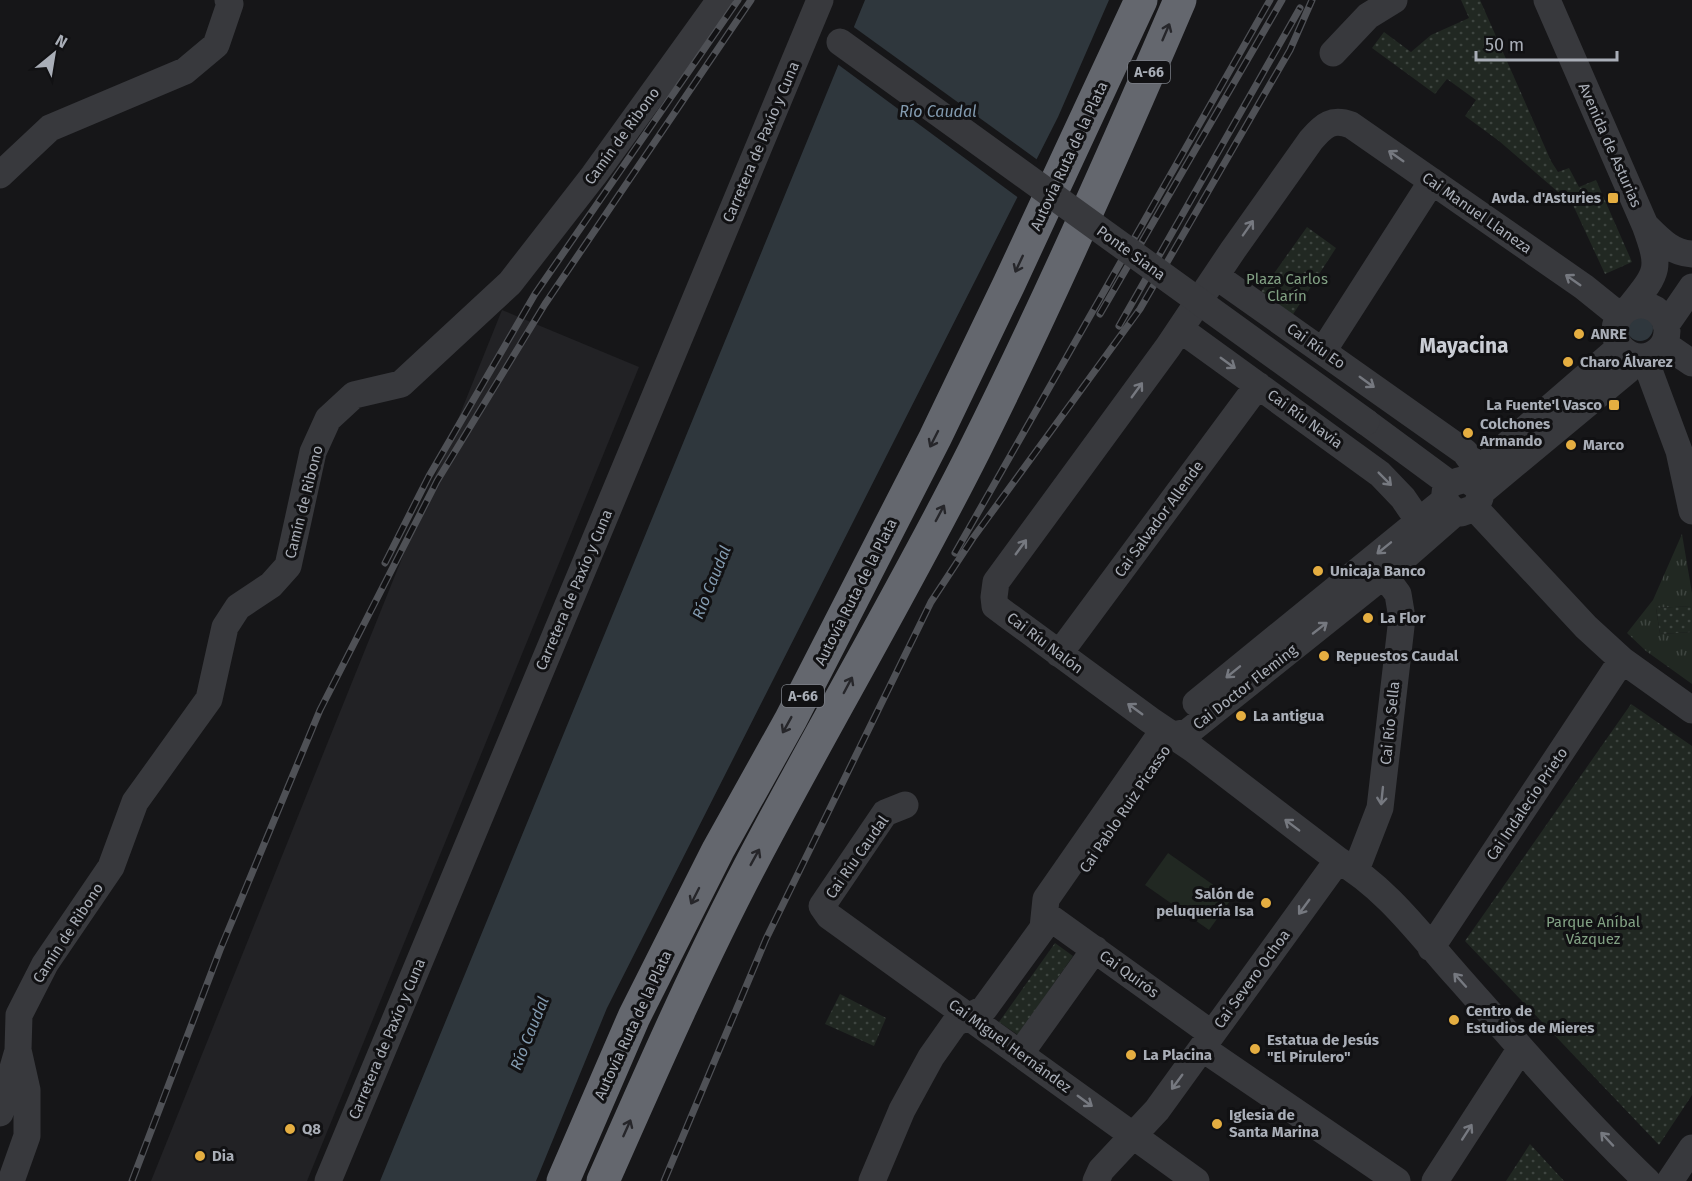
<svg xmlns="http://www.w3.org/2000/svg" width="1692" height="1181" viewBox="0 0 1692 1181" font-family="'Fira Sans',sans-serif">
<defs>
<pattern id="grass-tufts" width="24" height="20" patternUnits="userSpaceOnUse" patternTransform="scale(1.5)"><rect width="24" height="20" fill="#212822"/><path d="M3 7l-1-3M5 7V3M7 7l1-3M15 17l-1-3M17 17v-4M19 17l1-3" fill="none" stroke="#3e4540"/></pattern>
<pattern id="park-dots" width="8" height="8" patternUnits="userSpaceOnUse" patternTransform="scale(1.5)"><rect width="8" height="8" fill="#212822"/><path d="M2 2h.1M6 6h.1" fill="none" stroke="#3e4540" stroke-width="1.8" stroke-linecap="round"/></pattern>
</defs>
<rect width="100%" height="100%" fill="#161618"/>
<path fill="#222225" d="M502 310 639 367 307 1181H151Z"/>
<path fill="url(#grass-tufts)" d="M1682 534 1692 593V606L1656 608 1660 634 1692 632V684L1646 651 1627 633 1653 600Z"/>
<path fill="url(#park-dots)" d="M1461 0H1480L1551 161 1558 172 1569 168 1579 187 1596 180 1632 262 1605 274 1573 205 1499 141 1465 116 1476 100 1447 79 1435 94 1372 48 1384 32 1411 52 1431 35 1469 18Z
M1307 227 1336 248 1292 316 1260 293Z
M1692 606V632L1660 634 1656 608Z
M1631 704 1692 746V1095L1659 1145 1465 941Z
M1055 943 1073 956 1018 1035 999 1022Z
M840 994 886 1018 874 1046 825 1024Z
M1530 1144 1564 1181H1506Z"/>
<path fill="#212822" d="M1168 853 1232 898 1209 930 1145 885Z"/>
<path fill="#2f373d" d="M865 0H1109L1058 117 607 1008 536 1181H380Z
M1627 328a13 13 0 1 1 26 0a13 13 0 1 1-26 0Z"/>
<path fill="#161618" d="M851 25 1039 161 1020 199 836 63Z"/>
<g fill="none" stroke-linecap="round" stroke-linejoin="round">
<path stroke="#38393d" stroke-width="27" d="M1547 0 1645 225C1661 269 1659 271 1630 307
M1333 53 1368 16 1394 0
M0 175 50 128 185 71 216 45 230 4 228 0
M1646 226C1660 240 1672 253 1692 254
M1216 276 1465 452 1478 470
M1615 331a26 26 0 1 1 52 0a26 26 0 1 1-52 0Z
M1620 316 1584 287 1351 125C1332 118 1324 125 1311 140L1233 250 1168 347 996 582 994 597 995 606 1007 615 1150 720 1193 749 1338 860C1387 888 1421 936 1458 977 1519 1046 1580 1117 1647 1181
M1666 325 1692 287
M1180 329 1380 474 1403 498 1418 520
M1664 344 1692 363
M1323 351 1432 181
M1644 357 1679 451 1692 511
M1366 422 1450 484
M1466 479 1479 488 1480 498 1475 508 1461 513C1454 511 1449 508 1446 501 1441 484 1454 482 1466 479 1469 478 1474 472 1478 470L1620 347
M1480 493 1628 370 1639 357
M1475 508 1586 627 1622 660 1692 710
M1059 654 1258 385
M1196 703 1445 500
M905 805 885 813 822 906 829 916 1196 1181
M1356 870 1380 808 1402 618 1398 594 1384 575
M1045 914 1212 1034
M1431 948 1622 660
M1202 1048 1397 1181
M1020 1054 1095 949
M0 1113 17 1054
M11 1181 27 1136V1090L18 1050 19 1015 45 964 111 867 135 802 209 699 225 627 238 607 271 585 288 566 313 452 328 419 354 395 401 384 510 283 594 175 720 0
M328 1181 820 0
M872 1181 902 1110 931 1057 955 1023 984 1009 1043 928 1046 899 1158 738 1188 732 1384 575 1456 512
M1096 1181 1101 1170 1157 1110 1338 860
M1435 1181 1521 1048
M1670 1181 1692 1148"/>
<path stroke="#64676e" stroke-width="33" d="M563 1181 634 1017 718 850 791 719 935 438 1009 284 1141 0
M603 1181C650 1075 697 967 751 864 824 725 904 590 974 451 1048 303 1115 152 1180 0"/>
<g stroke="#4f5156" stroke-width="7">
<path id="rail" d="M1100 314 1282 0
M1119 326 1300 8
M955 553 1270 0
M385 563 429 476 535 294 738 0
M132 1181 220 950 320 710 437 481 545 304 751 0
M664 1181 766 939 931 602 973 538 1140 309 1290 50 1312 0"/>
</g>
<use href="#rail" stroke="#111113" stroke-width="4.5" stroke-dasharray="14" stroke-linecap="butt"/>
<path stroke="#38393d" stroke-width="27" d="M840 42 1366 422"/>
</g>
<defs><path id="oneway-shaft" d="M-6 0H5M1.5-3L5.5 0L1.5 3" fill="none" stroke-width="1.6" stroke-linecap="round" stroke-linejoin="round" transform="scale(1.5)"/></defs>
<g stroke="#26262a">
<use href="#oneway-shaft" transform="translate(1166 32) rotate(-67)"/>
<use href="#oneway-shaft" transform="translate(1019 264) rotate(115)"/>
<use href="#oneway-shaft" transform="translate(934 439) rotate(117)"/>
<use href="#oneway-shaft" transform="translate(940 513) rotate(-62)"/>
<use href="#oneway-shaft" transform="translate(848 685) rotate(-62)"/>
<use href="#oneway-shaft" transform="translate(787 725) rotate(119)"/>
<use href="#oneway-shaft" transform="translate(755 857) rotate(-61)"/>
<use href="#oneway-shaft" transform="translate(695 896) rotate(117)"/>
<use href="#oneway-shaft" transform="translate(627 1128) rotate(-66)"/>
</g>
<g stroke="#767980">
<use href="#oneway-shaft" transform="translate(1396 156) rotate(-145)"/>
<use href="#oneway-shaft" transform="translate(1248 228) rotate(-55)"/>
<use href="#oneway-shaft" transform="translate(1573 280) rotate(-145)"/>
<use href="#oneway-shaft" transform="translate(1228 363) rotate(36)"/>
<use href="#oneway-shaft" transform="translate(1367 382) rotate(36)"/>
<use href="#oneway-shaft" transform="translate(1137 390) rotate(-54)"/>
<use href="#oneway-shaft" transform="translate(1385 479) rotate(45)"/>
<use href="#oneway-shaft" transform="translate(1021 547) rotate(-54)"/>
<use href="#oneway-shaft" transform="translate(1384 548) rotate(141)"/>
<use href="#oneway-shaft" transform="translate(1320 628) rotate(-38)"/>
<use href="#oneway-shaft" transform="translate(1233 672) rotate(141)"/>
<use href="#oneway-shaft" transform="translate(1135 709) rotate(-144)"/>
<use href="#oneway-shaft" transform="translate(1382 796) rotate(96)"/>
<use href="#oneway-shaft" transform="translate(1292 825) rotate(-143)"/>
<use href="#oneway-shaft" transform="translate(1304 907) rotate(126)"/>
<use href="#oneway-shaft" transform="translate(1460 980) rotate(-132)"/>
<use href="#oneway-shaft" transform="translate(1177 1082) rotate(126)"/>
<use href="#oneway-shaft" transform="translate(1085 1101) rotate(36)"/>
<use href="#oneway-shaft" transform="translate(1467 1132) rotate(-57)"/>
<use href="#oneway-shaft" transform="translate(1607 1139) rotate(-133)"/>
</g>
<g fill="#e5ae41" stroke="#111113" stroke-width="2">
<rect x="1607" y="192" width="12" height="12" rx="3"/>
<circle cx="1579" cy="334" r="6"/>
<circle cx="1568" cy="362" r="6"/>
<rect x="1608" y="399" width="12" height="12" rx="3"/>
<circle cx="1468" cy="433" r="6"/>
<circle cx="1571" cy="445" r="6"/>
<circle cx="1318" cy="571" r="6"/>
<circle cx="1368" cy="618" r="6"/>
<circle cx="1324" cy="656" r="6"/>
<circle cx="1241" cy="716" r="6"/>
<circle cx="1266" cy="903" r="6"/>
<circle cx="1454" cy="1020" r="6"/>
<circle cx="1255" cy="1049" r="6"/>
<circle cx="1131" cy="1055" r="6"/>
<circle cx="1217" cy="1124" r="6"/>
<circle cx="290" cy="1129" r="6"/>
<circle cx="200" cy="1156" r="6"/>
</g>
<g text-anchor="middle" stroke-width="6" stroke-linejoin="round" paint-order="stroke">
<g fill="#111113" stroke="#7b7f86" stroke-width="1.5">
<rect x="1128" y="61" width="42" height="22" rx="4.5"/>
<rect x="782" y="685" width="42" height="22" rx="4.5"/>
</g>
<g font-size="14" font-weight="bold" fill="#a9aeb7">
<text x="1149" y="77">A-66</text>
<text x="803" y="701">A-66</text>
</g>
<g font-size="15" fill="#a9aeb7" stroke="#111113">
<text transform="translate(622 136) rotate(-54)" y="5">Camín de Ribono</text>
<text transform="translate(761 142) rotate(-67)" y="5">Carretera de Paxío y Cuna</text>
<text transform="translate(1610 145) rotate(66)" y="5">Avenida de Asturias</text>
<text transform="translate(1069 156) rotate(-65)" y="5">Autovía Ruta de la Plata</text>
<text transform="translate(1477 213) rotate(35)" y="5">Cai Manuel Llaneza</text>
<text transform="translate(1131 253) rotate(36)" y="5">Ponte Siana</text>
<text transform="translate(1316 346) rotate(35)" y="5">Cai Ríu Eo</text>
<text transform="translate(1305 419) rotate(36)" y="5">Cai Ríu Navia</text>
<text transform="translate(304 502) rotate(-76)" y="5">Camín de Ribono</text>
<text transform="translate(1159 519) rotate(-54)" y="5">Cai Salvador Allende</text>
<text transform="translate(574 590) rotate(-67)" y="5">Carretera de Paxío y Cuna</text>
<text transform="translate(856 592) rotate(-63)" y="5">Autovía Ruta de la Plata</text>
<text transform="translate(1045 643) rotate(37)" y="5">Cai Ríu Nalón</text>
<text transform="translate(1245 687) rotate(-38)" y="5">Cai Doctor Fleming</text>
<text transform="translate(1390 723) rotate(-84)" y="5">Cai Río Sella</text>
<text transform="translate(1527 804) rotate(-56)" y="5">Cai Indalecio Prieto</text>
<text transform="translate(1125 809) rotate(-56)" y="5">Cai Pablo Ruiz Picasso</text>
<text transform="translate(857 857) rotate(-55)" y="5">Cai Ríu Caudal</text>
<text transform="translate(68 933) rotate(-57)" y="5">Camín de Ribono</text>
<text transform="translate(1129 974) rotate(36)" y="5">Cai Quirós</text>
<text transform="translate(1252 979) rotate(-54)" y="5">Cai Severo Ochoa</text>
<text transform="translate(633 1025) rotate(-65)" y="5">Autovía Ruta de la Plata</text>
<text transform="translate(387 1039) rotate(-67)" y="5">Carretera de Paxío y Cuna</text>
<text transform="translate(1010 1046) rotate(36)" y="5">Cai Miguel Hernández</text>
</g>
<g font-size="15" font-weight="bold" fill="#a9aeb7" stroke="#111113" text-anchor="start">
<text x="1601" y="203" text-anchor="end">Avda. d'Asturies</text>
<text x="1591" y="339">ANRE</text>
<text x="1580" y="367">Charo Álvarez</text>
<text x="1602" y="410" text-anchor="end">La Fuente'l Vasco</text>
<text x="1480" y="429">Colchones<tspan x="1480" dy="17">Armando</tspan></text>
<text x="1583" y="450">Marco</text>
<text x="1330" y="576">Unicaja Banco</text>
<text x="1380" y="623">La Flor</text>
<text x="1336" y="661">Repuestos Caudal</text>
<text x="1253" y="721">La antigua</text>
<text x="1254" y="899" text-anchor="end">Salón de<tspan x="1254" dy="17">peluquería Isa</tspan></text>
<text x="1466" y="1016">Centro de<tspan x="1466" dy="17">Estudios de Mieres</tspan></text>
<text x="1267" y="1045">Estatua de Jesús<tspan x="1267" dy="17">"El Pirulero"</tspan></text>
<text x="1143" y="1060">La Placina</text>
<text x="1229" y="1120">Iglesia de<tspan x="1229" dy="17">Santa Marina</tspan></text>
<text x="302" y="1134">Q8</text>
<text x="212" y="1161">Dia</text>
</g>
<g font-size="15" fill="#82a184" stroke="#111113">
<text x="1287" y="284">Plaza Carlos<tspan x="1287" dy="17">Clarín</tspan></text>
<text x="1593" y="927">Parque Aníbal<tspan x="1593" dy="17">Vázquez</tspan></text>
</g>
<g font-size="16" font-style="italic" fill="#839bb0" stroke="#111113">
<text x="938" y="117">Río Caudal</text>
<text transform="translate(711 582) rotate(-68)" y="6">Río Caudal</text>
<text transform="translate(529 1033) rotate(-68)" y="6">Río Caudal</text>
</g>
<g font-size="21" font-weight="bold" fill="#cacdd4" stroke="#111113">
<text x="1464" y="353">Mayacina</text>
</g>
</g>
<g transform="translate(54 54) rotate(30)" stroke="#111113" stroke-width="4.5" paint-order="stroke">
<path d="M0-4.5L10 22L0 15L-10 22Z" fill="#a9aeb7"/>
<text y="-9" font-size="16" font-weight="bold" text-anchor="middle" fill="#a9aeb7">N</text>
</g>
<path d="M1476 51v9h141v-9" fill="none" stroke="#a9aeb7" stroke-width="3"/>
<text x="1485" y="51" font-size="18" fill="#a9aeb7" stroke="#111113" stroke-width="4.5" paint-order="stroke">50 m</text>
</svg>
